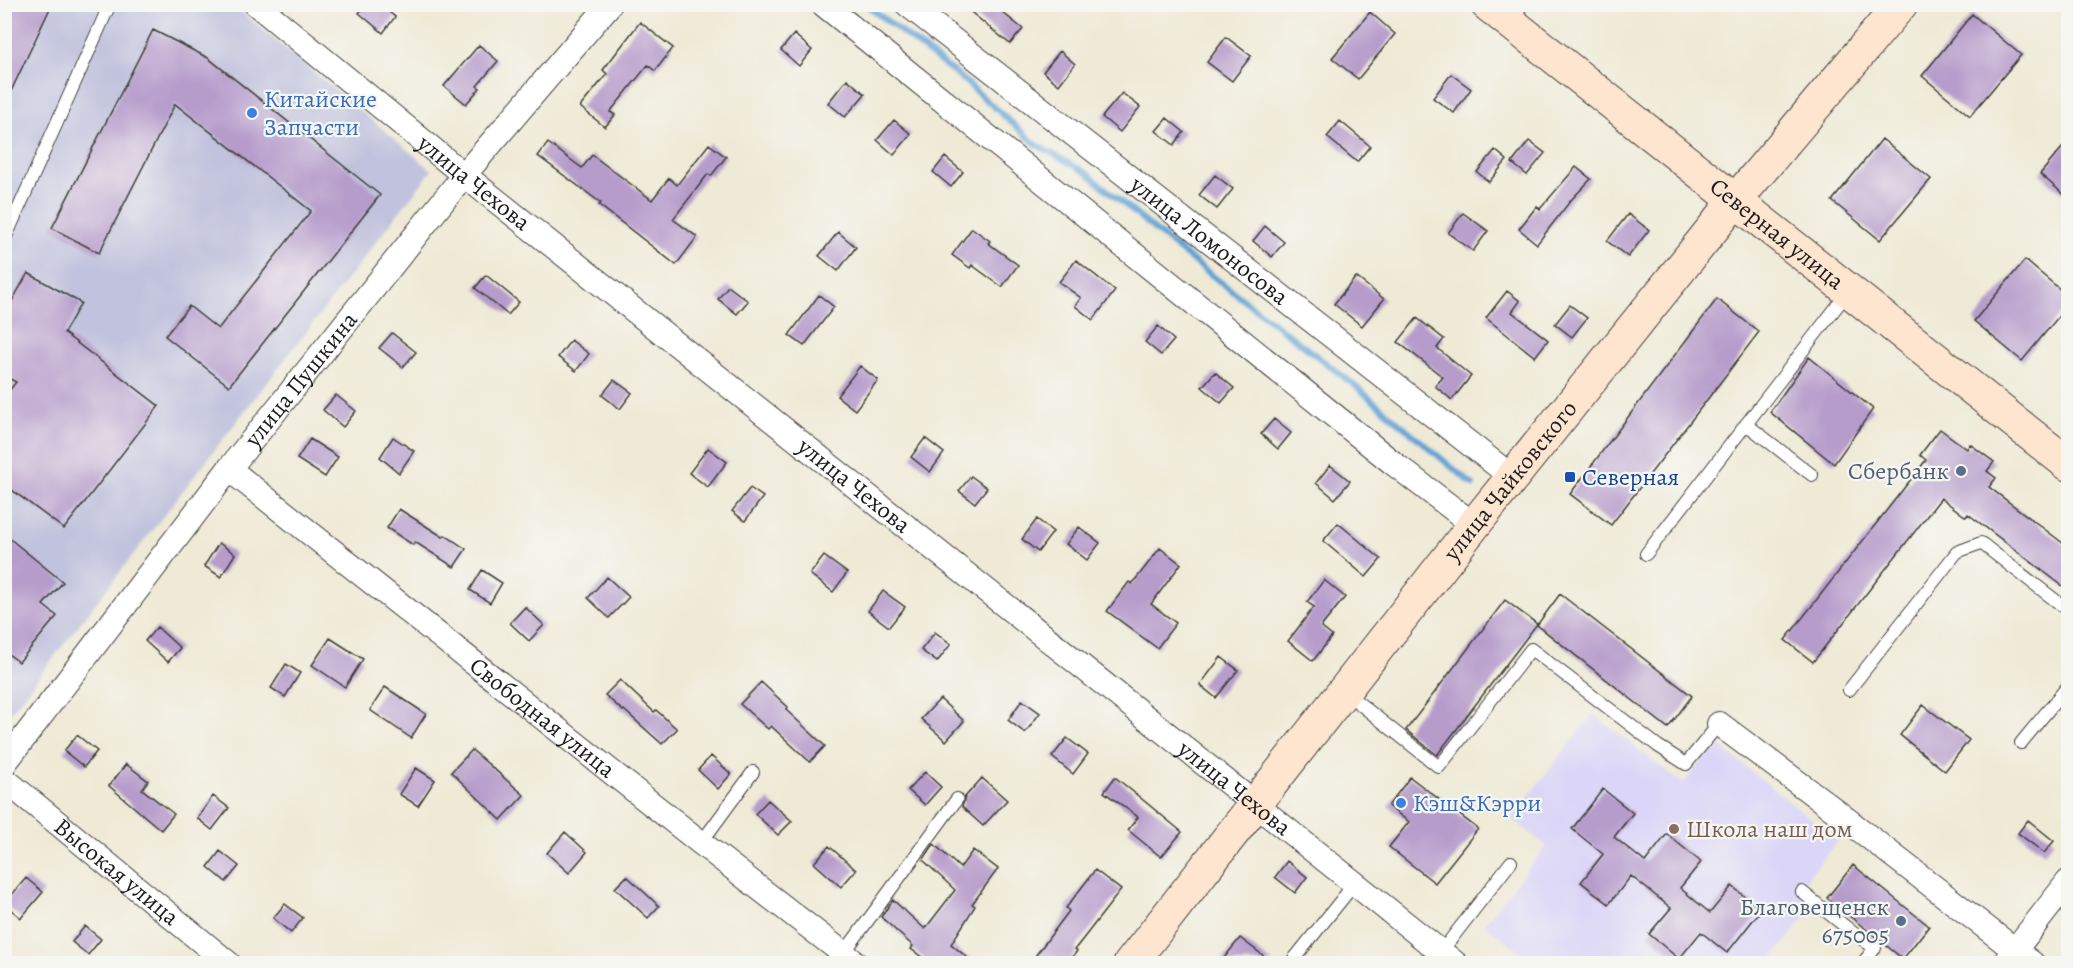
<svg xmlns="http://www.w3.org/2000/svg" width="2073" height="968" viewBox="0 0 2073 968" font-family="Alegreya,serif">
<rect width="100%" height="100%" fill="#f6f6f2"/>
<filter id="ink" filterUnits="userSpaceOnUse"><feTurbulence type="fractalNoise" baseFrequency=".0167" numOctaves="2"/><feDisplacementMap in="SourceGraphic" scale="12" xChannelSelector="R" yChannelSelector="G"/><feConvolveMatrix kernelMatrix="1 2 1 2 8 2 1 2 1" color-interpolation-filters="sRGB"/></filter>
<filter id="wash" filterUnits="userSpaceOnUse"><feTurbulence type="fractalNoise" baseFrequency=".008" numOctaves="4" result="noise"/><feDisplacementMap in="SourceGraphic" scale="24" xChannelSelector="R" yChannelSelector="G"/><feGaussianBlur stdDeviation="1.35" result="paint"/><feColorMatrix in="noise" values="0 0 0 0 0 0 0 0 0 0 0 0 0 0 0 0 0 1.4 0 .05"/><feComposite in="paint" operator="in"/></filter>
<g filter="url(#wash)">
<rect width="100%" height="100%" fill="#efead6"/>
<path fill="#dbd6f7" d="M1593 714 1683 784 1716 743 1838 840 1797 891 1815 905 1769 963H1534L1484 924 1546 846 1511 818Z"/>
<path fill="#c1c2dd" d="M5 5H233L432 170 5 720Z"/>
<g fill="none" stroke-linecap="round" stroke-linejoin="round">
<path stroke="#62a2d5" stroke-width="6" d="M865 4 960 77 1037 145 1087 173 1175 247 1353 384 1473 485"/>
</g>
<g id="blocks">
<path fill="#b69ccb" d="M10 4H52L4 106V16Z
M366 4H379L395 17 383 33 359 13Z
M961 4H992L1023 29 1010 44Z
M1370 12 1395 34 1358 79 1332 58Z
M1972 14 2021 55 1970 116 1922 76Z
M640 22 673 48 655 71 648 65 610 112 615 115 605 127 580 107 607 74 603 70Z
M153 30 208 58 380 195 229 386 165 336 189 306 218 329 311 211 175 104 99 253 52 228Z
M794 34 812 50 799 66 781 50Z
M1226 37 1251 56 1232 81 1207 62Z
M479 45 498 61 477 86 480 88 466 104 444 86Z
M1060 51 1075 64 1059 85 1043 72Z
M1451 74 1471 89 1454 113 1433 98Z
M847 79 865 94 845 117 828 103Z
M1122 93 1140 107 1120 132 1102 117Z
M1167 118 1184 132 1174 145 1156 131Z
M894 120 911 134 894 155 877 140Z
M1340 121 1370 146 1357 162 1327 137Z
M1882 139 1931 179 1880 240 1832 201Z
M1529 141 1545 153 1527 175 1512 163Z
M2068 141V198L2040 174Z
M548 143 582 168 592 155 652 200 669 178 677 185 709 144 726 157 711 176 708 174 673 219 697 237 676 265 599 205 601 203 538 156Z
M1495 150 1507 160 1489 182 1477 172Z
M945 157 963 172 951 187 933 172Z
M1576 167 1591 179 1571 200 1537 244 1519 229 1537 206 1540 209Z
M1215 175 1233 189 1217 209 1199 195Z
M1463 213 1488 231 1473 251 1448 233Z
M1628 214 1649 230 1628 257 1607 241Z
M1265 226 1284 242 1272 257 1253 241Z
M972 228 990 241 988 243 1018 265 1002 287 972 265 970 268 952 255Z
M838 232 856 247 838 271 819 256Z
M1076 260 1115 291 1093 320 1075 306 1081 298 1059 282Z
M2025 260 2068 296V305L2022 361 1974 321Z
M28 273 81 303 64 333 159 406 64 529 4 484V397L16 382 4 376V315Z
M486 275 519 302 508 315 475 288Z
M1356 277 1384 299 1362 326 1334 304Z
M728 286 748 301 737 314 718 299Z
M1507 291 1520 301 1512 312 1548 340 1535 357 1486 318Z
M819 295 834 307 804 346 789 335Z
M1717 299 1759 332 1611 525 1570 494Z
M1570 305 1587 318 1572 337 1555 324Z
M1417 318 1444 339 1437 348 1471 376 1452 400 1435 386 1443 377 1398 342Z
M1158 326 1174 340 1161 355 1145 342Z
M392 333 416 352 403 367 379 348Z
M571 340 589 354 576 371 558 357Z
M1809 357 1873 409 1834 464 1770 412Z
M860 366 878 380 855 410 837 396Z
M1215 372 1234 388 1221 403 1202 387Z
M614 380 632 393 620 409 602 395Z
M336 395 356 411 343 427 323 410Z
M1274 419 1291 433 1278 449 1261 434Z
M1940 429 1967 449 1970 444 1994 462 1987 471 1996 478 1989 487 2068 547V590L1968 514 1966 517 1941 498 1813 662 1785 640 1926 460 1920 455Z
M393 437 414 451 399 473 380 457Z
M925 438 944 453 930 472 911 457Z
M310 439 338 457 325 477 297 459Z
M708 448 727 462 708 487 689 473Z
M1330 465 1350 481 1335 499 1316 483Z
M971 476 987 488 975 503 959 491Z
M750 488 763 497 745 521 732 511Z
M399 509 443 537 445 535 466 549 454 567 415 542 413 545 387 528Z
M1037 519 1053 532 1038 552 1022 539Z
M1338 523 1381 559 1366 577 1323 541Z
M1079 527 1100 543 1087 560 1066 544Z
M4 534 63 582 43 605 57 616 19 662 4 651Z
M219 543 235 554 221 577 204 566Z
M1160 548 1181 564 1151 604 1176 623 1157 648 1107 611 1129 582 1132 584Z
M824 556 847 573 833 592 810 574Z
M482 570 502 583 490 603 470 590Z
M607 577 629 597 609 618 588 598Z
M1324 580 1345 597 1321 627 1332 636 1313 661 1288 641 1314 607 1307 602Z
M883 591 905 607 889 627 868 611Z
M1560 594 1692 696 1668 728 1537 625Z
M1505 600 1537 624 1437 755 1406 730Z
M525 607 544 625 529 641 510 623Z
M157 627 180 648 168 662 145 641Z
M935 632 951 644 937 662 921 650Z
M330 638 363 659 345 687 312 665Z
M1221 657 1238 670 1216 698 1200 685Z
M286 664 300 673 285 697 271 688Z
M620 680 654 712 656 710 677 729 662 744 624 710 623 711 605 695Z
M761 682 788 707 786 710 825 746 810 762 771 726 768 729 740 704Z
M385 687 426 714 411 738 370 710Z
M940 699 964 721 946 741 921 719Z
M1022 700 1040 713 1025 733 1008 720Z
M1923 705 1969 740 1945 771 1900 735Z
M77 735 97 751 84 767 64 751Z
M1067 738 1088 754 1073 774 1052 757Z
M472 750 524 795 501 820 451 772Z
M711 756 731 774 718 789 698 770Z
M126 764 148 781 142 789 174 814 161 830 109 786Z
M416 768 435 780 418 806 399 794Z
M925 772 941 787 925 805 908 790Z
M1115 777 1182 832 1161 857 1128 830 1138 817 1104 792Z
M1410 777 1478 829 1435 883 1389 847 1409 822 1388 806Z
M982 778 1007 800 983 826 962 807 965 797Z
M1603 789 1633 813 1614 837 1645 862 1667 834 1701 862 1680 888 1710 913 1732 886 1761 910 1727 953 1701 932 1679 959 1649 934 1671 908 1631 876 1609 904 1581 882 1603 854 1572 829Z
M213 796 229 808 212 830 197 818Z
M768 800 792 821 778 835 755 814Z
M2028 820 2054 841 2044 853 2018 833Z
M565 832 587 852 569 873 547 853Z
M934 844 960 868 973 850 998 869 972 904 975 906 951 944 974 963H930L911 949 913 946 881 917 893 900 925 929 955 890 923 860Z
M829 846 856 870 841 887 814 863Z
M220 851 239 866 226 882 208 867Z
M1287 861 1307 877 1295 893 1275 877Z
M1853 865 1929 926 1903 959 1827 898Z
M1095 870 1121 890 1075 949 1077 951 1068 963H1030L1069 911 1066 908Z
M627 876 659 906 648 918 615 888Z
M26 878 43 892 21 918 4 904Z
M285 904 303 918 291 933 273 918Z
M85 926 101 939 88 955 72 942Z
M1240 938 1273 963H1220Z"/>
</g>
</g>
<g filter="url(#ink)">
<use href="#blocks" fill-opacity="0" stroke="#3c3b38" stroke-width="1.5"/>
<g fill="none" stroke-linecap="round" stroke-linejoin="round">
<g stroke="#3c3b38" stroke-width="14">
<path id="service" d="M1509 21 1523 4
M4 241 110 4
M1746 424 1812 475
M1646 554 1848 292
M1849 690 1957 552 1981 543 2068 610
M1345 692 1439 767 1531 649 1658 746 1686 764 1719 724
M2021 743 2068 686
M701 843 753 772
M1802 892 1856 935 1875 948 1862 964
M1441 952 1511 862
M844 953 957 799
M1290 964 1355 883"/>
</g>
<g stroke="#3c3b38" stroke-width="26">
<g id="minor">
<path id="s1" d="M256 4 464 175 1456 964"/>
<path d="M823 4 1393 463 1474 525"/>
<path id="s2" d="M907 4 1512 477"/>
<path id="s3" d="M229 469 701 843 857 964"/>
<path d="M1719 724 1824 802 2033 964"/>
<path id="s4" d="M4 764 229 469 464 175 610 4"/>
<path id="s5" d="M4 779 229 964"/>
<path d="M2004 964 2068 882"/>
</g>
</g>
<g stroke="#3c3b38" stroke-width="35">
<g id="secondary">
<path id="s6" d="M1487 4 2068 464"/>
<path id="s7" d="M1130 964 1474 525 1735 201 1901 4"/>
</g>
</g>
<use href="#service" stroke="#fff" stroke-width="12"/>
<use href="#minor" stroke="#fff" stroke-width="24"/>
<use href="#secondary" stroke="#fde5d0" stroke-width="33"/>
</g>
</g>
<g fill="#3f7fe0" stroke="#f6f6f2" stroke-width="2">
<circle cx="252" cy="113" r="6"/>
<circle cx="1401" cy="803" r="6"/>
</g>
<g fill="#5c6f8a" stroke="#f6f6f2" stroke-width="2">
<circle cx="1961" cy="471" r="6"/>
<circle cx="1901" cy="921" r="6"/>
</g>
<rect fill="#1a4fb4" stroke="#f6f6f2" stroke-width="2" x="1564" y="471" width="12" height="12" rx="3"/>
<circle fill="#8d6e63" stroke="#f6f6f2" stroke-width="2" cx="1674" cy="829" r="6"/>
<g text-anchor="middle" stroke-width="4.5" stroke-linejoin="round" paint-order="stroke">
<g font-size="24" fill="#366cbe" stroke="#f6f6f2" text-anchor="start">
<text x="264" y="107">Китайские<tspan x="264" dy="28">Запчасти</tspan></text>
<text x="1413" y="811">Кэш&amp;Кэрри</text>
</g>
<g font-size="24" fill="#1c1c1c" stroke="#f6f6f2">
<text dy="8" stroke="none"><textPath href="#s1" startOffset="282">улица Чехова</textPath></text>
<text dy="8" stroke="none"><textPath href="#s6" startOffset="370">Северная улица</textPath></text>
<text dy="8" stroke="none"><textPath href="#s2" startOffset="384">улица Ломоносова</textPath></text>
<text dy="8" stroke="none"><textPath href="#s4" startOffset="486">улица Пушкина</textPath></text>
<text dy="8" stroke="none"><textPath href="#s7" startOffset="615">улица Чайковского</textPath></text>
<text dy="8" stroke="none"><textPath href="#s1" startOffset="768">улица Чехова</textPath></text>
<text dy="8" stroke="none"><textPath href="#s3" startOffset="400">Свободная улица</textPath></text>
<text dy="8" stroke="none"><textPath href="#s1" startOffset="1254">улица Чехова</textPath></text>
<text dy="8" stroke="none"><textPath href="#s5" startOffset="146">Высокая улица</textPath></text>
</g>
<g font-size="24" fill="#4e5e75" stroke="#f6f6f2" text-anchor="end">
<text x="1949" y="479">Сбербанк</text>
<text x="1889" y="915">Благовещенск<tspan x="1889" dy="28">675005</tspan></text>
</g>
<g font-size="24" fill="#164399" stroke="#f6f6f2" text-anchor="start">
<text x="1582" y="485">Северная</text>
</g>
<g font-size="24" fill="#785e54" stroke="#f6f6f2" text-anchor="start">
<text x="1686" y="837">Школа наш дом</text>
</g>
</g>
<rect width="2073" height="968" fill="none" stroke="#f6f6f2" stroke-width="24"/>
</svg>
